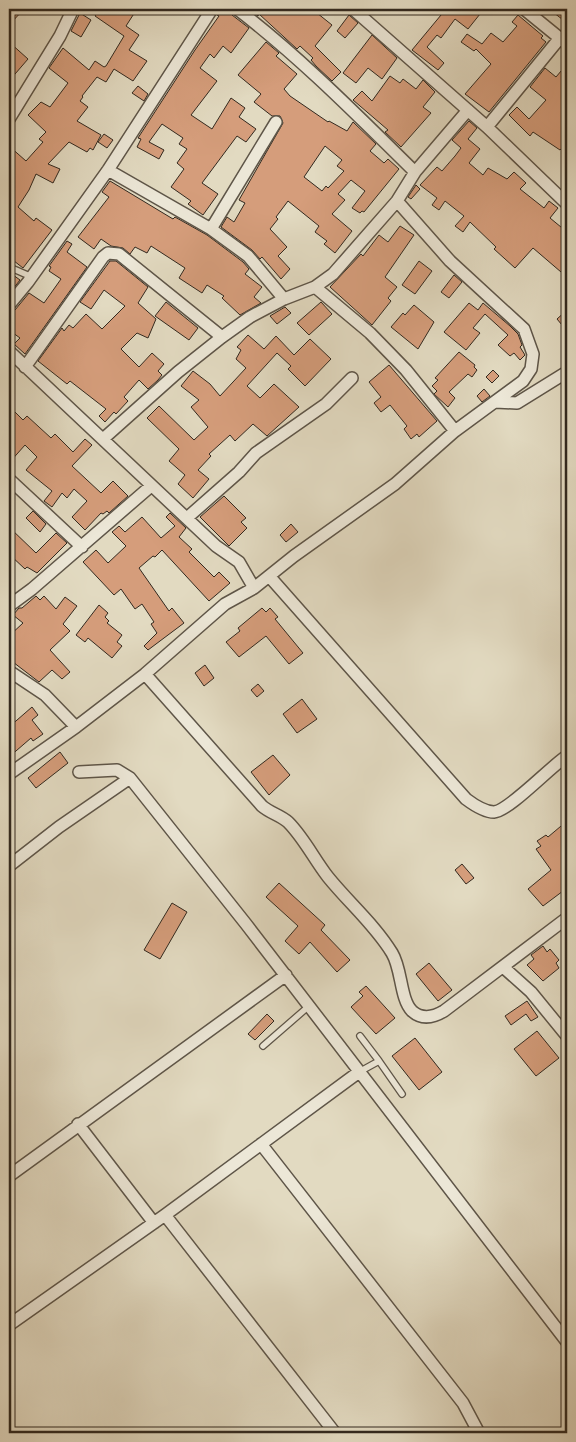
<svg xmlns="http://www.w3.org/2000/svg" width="576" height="1442" viewBox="0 0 576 1442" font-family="'Sorts Mill Goudy',serif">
<rect width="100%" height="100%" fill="#e2dac1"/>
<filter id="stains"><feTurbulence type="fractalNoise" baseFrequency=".004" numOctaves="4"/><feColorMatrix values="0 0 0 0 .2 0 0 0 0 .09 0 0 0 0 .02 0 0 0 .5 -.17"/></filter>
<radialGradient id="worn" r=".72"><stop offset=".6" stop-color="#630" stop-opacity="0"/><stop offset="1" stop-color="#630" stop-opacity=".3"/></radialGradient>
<path fill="#d59d7b" stroke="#32291f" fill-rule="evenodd" d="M9 9H24L9 25Z
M100 9H130L135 12 126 26 139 35 129 50 147 61 133 81 114 69 106 82 97 77 82 96 83 97 80 101 88 107 77 121 101 135 93 150 90 148 87 152 69 142 48 164 60 169 53 183 36 174 29 190 18 207 34 221 36 218 52 230 23 268 9 257 13 251 9 247V146L26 161 43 142 39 139 46 132 28 115 41 102 50 107 68 83 49 68 63 48 89 70 95 61 104 67 106 66 124 36 95 16Z
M221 9H230L232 15 249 28 231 53 223 46 214 58 210 54 200 68 217 81 191 115 212 129 231 98 245 108 239 117 256 129 246 142 237 136 202 183 218 194 203 215 188 204 191 201 171 187 184 169 177 163 187 149 179 144 183 138 162 124 149 142 164 150 159 159 137 147 141 139 138 138 195 50 219 16 217 15Z
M249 9H312L332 25 315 46 341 72 332 81 316 66 311 60 313 58 300 46 297 49 259 14 258 16Z
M446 9H484L468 29 455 19 441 38 437 35 427 47 444 63 438 70 412 50Z
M549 9H567V23Z
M80 13 91 20 81 37 71 31Z
M349 15 358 23 345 38 337 31Z
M518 15 543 36 541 38 546 42 489 112 465 94 491 64 476 49 474 51 461 42 467 34 482 44 491 33 503 42 517 26 512 22Z
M372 35 397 58 382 79 368 68 356 83 343 73Z
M9 42 28 59 9 81Z
M266 42 279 53 276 56 297 74 284 89 290 96 328 122 329 121 347 131 353 122 376 144 370 151 384 163 388 159 399 169 364 212 362 211 360 213 352 208 365 191 351 180 338 194 345 200 332 214 352 231 335 253 324 244 327 241 315 232 319 226 288 201 276 217 278 219 270 229 287 247 278 256 290 269 281 279 262 257 260 259 252 250 221 227 227 217 234 222 245 203 239 200 283 123 280 116H272L254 102 261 94 238 75ZM325 146 342 160 337 166 344 171 328 188 326 186 322 191 304 177Z
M567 64V152L562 148 560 150 533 132 530 136 509 115 517 107 529 119 546 100 530 87 545 68 556 77Z
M390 76 400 83 403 79 416 89 423 80 435 92 423 107 431 113 401 147 385 132 388 130 353 100 362 91 372 101Z
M138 86 148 94 144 101 132 93Z
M469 121 477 128 468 139 480 149 469 163 483 175 488 168 507 179 514 172 526 183 520 189 544 208 549 201 558 208 550 218 567 232V264L561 272 533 248 515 268 494 249 496 247 470 222 463 232 455 226 464 216 445 201 439 210 432 205 437 198 420 185 437 167 442 171 455 156 461 148 452 140Z
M104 134 113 140 107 148 98 142Z
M110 181 173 219 175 217 207 235 243 262 249 269 245 274 262 287 254 297 261 303 240 315 222 298 224 296 207 285 202 293 179 278 185 268 151 246 147 253 135 247 130 254 123 248 111 246 101 239 94 249 78 237 109 197 102 192Z
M416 185 420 189 411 199 408 197Z
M400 226 414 235 385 277 397 287 388 298 391 301 372 325 330 287 361 254 363 256 379 235 388 242Z
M67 241 72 244 67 252 87 267 25 354 14 344 20 338 9 330V312L15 310 29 293 44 303 61 279 49 271 51 267 49 266Z
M110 261H116L148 287 138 303 156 319 148 338 137 333 121 349 139 367 152 353 164 364 158 371 162 375 158 380 148 389 139 380 124 397 128 401 116 414 114 412 105 422 99 416 106 409 70 381 67 384 38 361 62 328 64 331 69 325 73 328 86 314 102 329 125 306 104 290 91 309 80 302Z
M419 261 432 271 415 294 402 285Z
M9 272 20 280 9 294Z
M454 275 462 282 449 298 441 292Z
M166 302 198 328 189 340 155 316Z
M321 302 332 314 309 335 297 323Z
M469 303 478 310 483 303 510 326 518 334 522 345 520 347 525 355 520 360 514 353 510 356 498 345 508 335 485 314 473 328 480 333 466 350 444 332Z
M414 305 434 322 418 349 391 327 403 313 405 315Z
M285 307 291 313 277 324 270 316Z
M567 310V331L557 319Z
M248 335 264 349 276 336 294 355 310 339 331 359 305 386 288 369 291 366 277 353 247 386 260 398 274 384 299 407 267 436 253 424 235 441 230 435 209 454 211 456 198 470 209 479 193 498 178 484 185 475 169 461 179 449 147 418 159 406 194 440 208 427 191 407 199 400 181 386 193 371 210 384 220 396 246 368 236 359 241 350 237 347Z
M459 352 475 365 474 367 477 370 472 377 468 374 449 392 455 398 448 407 434 394 437 391 432 386 438 380 435 378Z
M389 365 437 421 419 437 417 434 411 439 404 429 407 426 390 405 381 412 374 403 381 397 369 382Z
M493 370 499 376 492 383 486 377Z
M484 389 490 396 482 402 477 396Z
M9 406 23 420 27 416 51 438 55 434 73 452 85 439 92 445 72 466 101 493 113 481 128 496 109 513 107 511 103 514 101 513 85 530 72 517 87 501 74 489 67 498 62 493 52 507 44 501 52 491 26 470 37 457 25 445 9 463Z
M224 496 246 518 241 522 247 528 229 546 200 517Z
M33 511 46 524 40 532 26 518Z
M170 513 186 528 179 537 192 549 189 552 214 577 219 572 230 583 209 601 162 550 155 557 153 556 139 568 169 611 172 608 184 623 148 650 144 646 157 633 151 624 154 622 142 604 135 609 121 589 114 595 83 562 96 550 108 563 126 546 112 532 119 526 125 532 142 517 161 538 175 526 166 517Z
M291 524 298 532 286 542 280 535Z
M9 527 36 553 56 533 67 543 37 573 27 567 25 569 10 555 13 551 9 547Z
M36 596 40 600 44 596 56 609 65 597 77 606 63 624 70 631 50 650 70 672 62 679 52 670 39 682 9 659V636L23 623 13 615 19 608H22Z
M99 605 108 613 105 617 109 621 107 623 122 635 117 642 122 646 112 658 88 638 85 642 76 635Z
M262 608 266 612 270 608 278 617 275 619 303 653 289 664 266 636 239 657 226 642 240 631 238 628Z
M205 665 214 678 204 686 195 673Z
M258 684 264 691 257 697 251 690Z
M302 699 317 719 297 733 283 714Z
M32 707 38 715 32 720 43 734 33 741 31 738 9 757V727Z
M60 752 68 763 36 788 28 778Z
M273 755 290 775 269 795 251 772Z
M567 821V888L543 906 528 889 551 870 536 849 541 846 537 841 546 835 548 837Z
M462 864 474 878 466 884 455 870Z
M279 883 325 925 321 930 350 960 337 972 310 942 299 954 285 941 298 926 266 897Z
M172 903 187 912 160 959 144 950Z
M543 946 547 952 550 949 559 960 556 963 559 968 543 981 527 965 534 959 531 955Z
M429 963 452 990 438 1001 416 974Z
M366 986 395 1018 376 1034 351 1007 363 996 359 992Z
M527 1001 538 1017 531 1021 526 1014 511 1025 505 1016Z
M267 1014 274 1021 255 1040 248 1034Z
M537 1031 559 1058 536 1076 514 1049Z
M415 1038 442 1072 419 1090 392 1056Z"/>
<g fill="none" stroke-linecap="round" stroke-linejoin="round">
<g stroke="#5e5548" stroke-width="8">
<path id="lane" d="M9 267 32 277
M360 1036 379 1061
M263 1046 309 1006
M359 1072 379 1061 402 1094"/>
</g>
<g stroke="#5e5548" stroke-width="14">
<path id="street" d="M237 9C300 57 358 116 415 172
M353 9 487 127 567 204
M524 9 567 44
M9 119 60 36 73 9
M487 127 559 39
M108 170 211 229 248 256 284 299
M211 229 276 122
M315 287 370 333 406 370 455 431
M9 305 28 282 108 170 212 9
M9 351 216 546 239 562 254 588
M25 367 103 257 108 253 119 254 222 337
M495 402 517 403 567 372
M103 439 178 372 222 337 250 317 284 299 315 287 333 274 397 201 415 172 468 110
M9 479 82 547
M188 517 239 472 256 453 326 404 352 378
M269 576 466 799C474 805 484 812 494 812 509 811 551 766 567 756
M9 606 32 589 151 486
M9 671 45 695 76 727
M145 674 262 806C270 813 280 815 288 822 304 838 314 859 328 877 349 903 375 925 392 953 402 969 400 999 412 1011 422 1020 434 1017 444 1011L567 918
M79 772 117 770 130 778 246 924 567 1342
M9 774 76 727 145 674 225 604 254 588 294 556 395 484 455 431 523 381 531 369 533 354 524 329 450 261 397 201
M9 866 59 827 130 778
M503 967 531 992 567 1036
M78 1124 154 1223
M261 1144 463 1403 479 1433
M9 1176 286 975
M165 1215 335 1433
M9 1325 165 1215 359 1072"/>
</g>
<use href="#lane" stroke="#ece7d7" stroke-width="5.5"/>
<use href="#street" stroke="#ece7d7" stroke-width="11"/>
</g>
<rect width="576" height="1442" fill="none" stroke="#e2dac1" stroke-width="30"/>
<rect x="10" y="10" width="556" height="1422" fill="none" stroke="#32291f" stroke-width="2.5"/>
<rect x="15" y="15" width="546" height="1412" fill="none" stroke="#32291f"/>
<rect width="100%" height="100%" filter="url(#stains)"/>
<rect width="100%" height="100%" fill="url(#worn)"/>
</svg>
